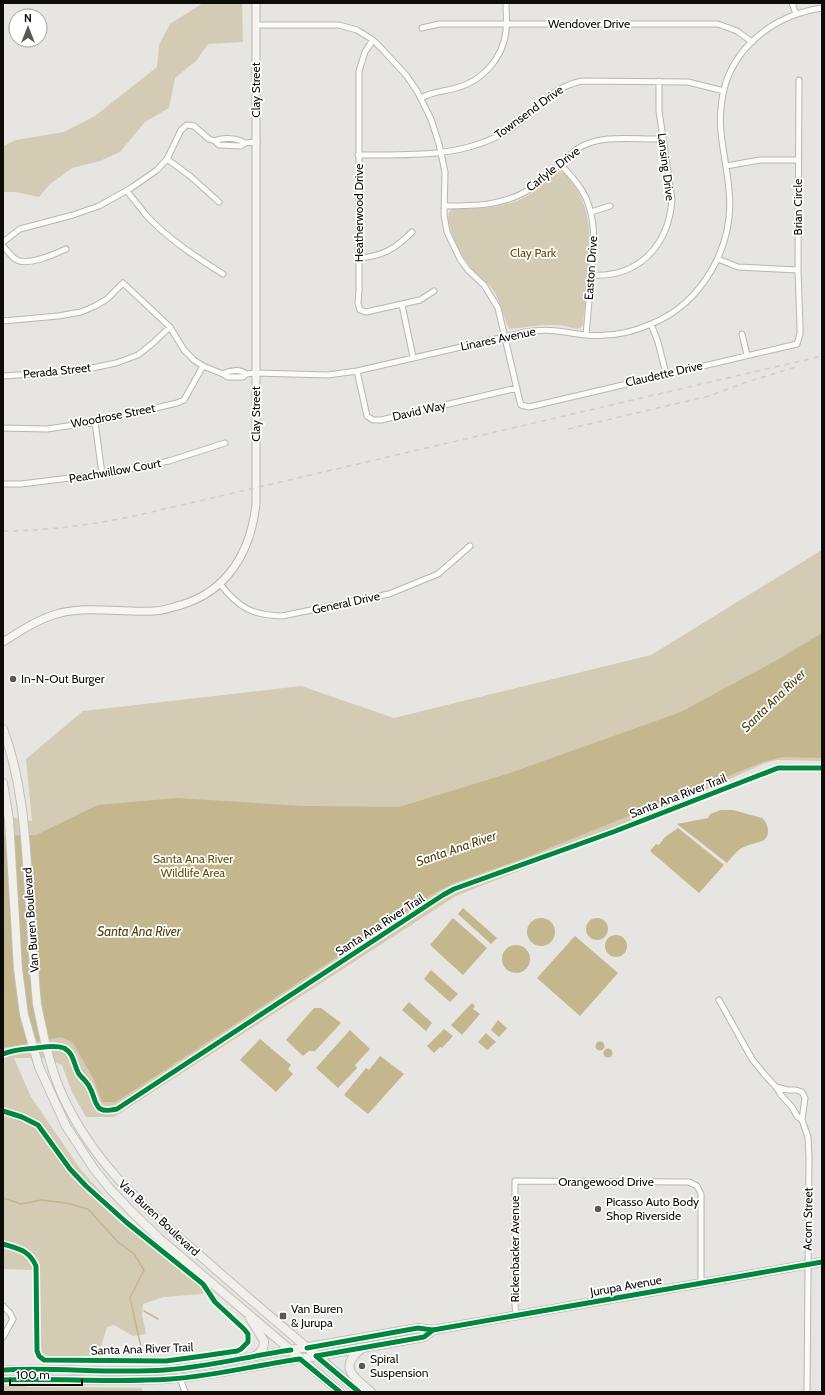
<svg xmlns="http://www.w3.org/2000/svg" width="825" height="1395" viewBox="0 0 825 1395" font-family="Cabin,sans-serif">
<rect width="100%" height="100%" fill="#e7e5e1"/>
<path fill="#d3cbb3" d="M203 3H242L243 42 208 44 196 61 175 78 169 108 145 122 120 152 100 161 72 168 50 184 39 197 15 192H3V146L16 140 64 132 95 116 157 67 159 45 170 24Z
M558 171C565 172 568 178 572 183 601 218 587 282 583 324L582 327 577 329 560 325H543L510 329C505 325 500 299 493 290 487 282 479 277 473 270 461 256 453 241 449 223 448 218 447 213 452 209 482 209 510 209 535 191 543 185 549 175 558 171Z
M822 550V761L777 760 765 763 574 849 456 896 114 1117H86L72 1092 62 1065 43 1058H14L31 1097 81 1170 107 1199 187 1275 199 1284 205 1291 203 1294 164 1297 143 1304 142 1315 146 1334 133 1336 114 1325 107 1327 98 1356H47L43 1354 41 1349 34 1270 3 1269V816L32 821 26 759 83 711 301 686 394 718 651 655Z
M3 1386H23L28 1387 141 1388 143 1392H3Z"/>
<path fill="#c4b68d" d="M822 633V758L783 757 763 762 522 859 454 883 436 892 116 1102H102L93 1078 73 1043 61 1037 3 1048V836L36 835 98 805 177 798 303 806 399 807 510 773 681 712 779 659Z
M721 810H733L762 818C768 823 771 834 764 840 759 843 748 844 740 849 735 853 731 858 727 863L677 824 708 818 710 814Z
M678 828 724 865 699 893 650 851 656 844 659 845 665 837Z
M463 908 497 938 491 944 458 914Z
M453 918 487 948 463 975 430 945Z
M527 932a14 14 0 1 1 28 0a14 14 0 1 1-28 0Z
M586 929a11 11 0 1 1 22 0a11 11 0 1 1-22 0Z
M605 946a11 11 0 1 1 22 0a11 11 0 1 1-22 0Z
M575 936 618 973 580 1016 537 978Z
M502 959a14 14 0 1 1 28 0a14 14 0 1 1-28 0Z
M431 970 458 994 450 1002 424 979Z
M409 1002 432 1023 426 1031 402 1010Z
M472 1003 475 1006 473 1009 480 1014 462 1035 451 1025Z
M314 1008H321L341 1023 315 1051H309L303 1056 286 1040Z
M498 1020 507 1028 499 1037 491 1030Z
M444 1029 453 1036 442 1048 440 1047 434 1053 427 1046Z
M350 1030 370 1049 355 1065 357 1068 338 1088 316 1068Z
M486 1033 496 1042 487 1050 478 1042Z
M260 1039 291 1065 288 1069 293 1074 276 1092 240 1060Z
M595.5 1046a4.5 4.5 0 1 1 9 0a4.5 4.5 0 1 1-9 0Z
M603.5 1053a4.5 4.5 0 1 1 9 0a4.5 4.5 0 1 1-9 0Z
M380 1056 404 1074 368 1114 344 1095 366 1068 369 1070Z"/>
<g fill="none" stroke-linecap="round" stroke-linejoin="round">
<path stroke="#c4b68d" stroke-width="1.5" d="M3 1198 21 1204 41 1200 66 1203 88 1209 118 1242 134 1254 144 1270 130 1298 141 1347
M144 1311 158 1319"/>
<g stroke="#b8b6b3" stroke-width="7">
<path id="street" d="M792 3 796 14
M256 25H339L357 30 373 40 382 49 406 75 417 91 431 119 439 144 445 172 444 215 447 232 460 259 468 270 484 285 498 308 520 402 521 405 529 407 797 344 800 334V326L798 270 799 80
M422 28 439 24H718L737 31 752 42
M373 40 365 52 359 71V291L358 303 360 310 366 312 420 300 434 291
M421 98C434 91 443 92 456 88 483 81 503 58 506 31 507 22 506 12 506 3
M215 141C223 137 238 138 245 143
M358 155C408 155 463 158 507 131 537 113 545 89 582 81L688 82 724 91
M167 159 190 176 219 202
M560 164C570 174 580 185 586 198 596 222 594 242 592 267 590 290 588 312 586 335
M726 166 760 160H798
M127 191C133 199 140 207 146 215 168 239 196 257 223 274
M444 206C474 206 504 206 530 189 547 177 561 162 577 149 602 133 635 140 663 139
M591 212 610 206
M3 242 20 229 73 215 99 206 131 188 157 170 167 159 181 130 187 125 194 126 209 139 215 141 219 145 241 146 245 143 257 142
M3 246C7 250 12 258 17 260 29 266 55 254 66 249
M359 258C383 256 395 249 412 232
M718 259 738 267 798 270
M591 275C639 278 669 245 672 199L659 111V81
M402 305 413 357
M3 321 58 316 81 312 95 306 107 299 123 283 170 327 184 350 194 360 203 366 223 374 228 377H243L246 374 256 373 328 375 357 371 526 332C550 328 562 332 586 335 607 337 631 333 651 324 703 303 735 245 729 190 727 163 718 135 721 108 725 53 769 16 822 8
M651 324 658 342 666 374
M742 334 747 355
M357 371 367 416 373 420H381L517 388
M223 374C230 370 240 369 246 374
M3 376 78 371 116 363 138 355 153 343 170 327
M95 422 102 474
M3 428 47 429 95 422 177 403 184 400 203 366
M3 484H21L102 474 169 461 225 443
M220 584C239 608 252 615 282 616L389 594 438 574 470 546
M719 1000 752 1059 764 1074 776 1087 781 1095 792 1107 797 1116 802 1120 808 1137 809 1157 807 1392
M776 1087 788 1090H796L802 1092 805 1098 802 1120
M3 1306 10 1313 13 1319 3 1337
M516 1316 515 1305V1181L689 1182 697 1186 701 1194V1283
M180 1378 185 1392"/>
</g>
<g stroke="#b8b6b3" stroke-width="9">
<path id="secondary" d="M3 642C20 631 40 618 60 613 91 606 123 613 154 611 164 611 172 607 181 605 228 591 251 551 256 504V3
M3 1370C57 1367 111 1374 165 1370 208 1367 249 1356 291 1350
M3 1380C59 1378 115 1383 171 1379 214 1376 257 1365 300 1359"/>
</g>
<g stroke="#c1c0bf" stroke-width="10">
<path id="primary" d="M3 729C21 777 25 829 28 879 31 921 33 963 37 1004 44 1039 51 1074 67 1105 101 1172 150 1212 205 1260 256 1305 308 1348 359 1392
M3 783 9 820 18 969 24 1015 39 1067 66 1126 94 1169 110 1189 131 1211 160 1239 340 1392
M250 1318 264 1341C264 1349 261 1352 255 1356
M361 1349C337 1368 355 1378 371 1392
M291 1350 418 1328 433 1330 822 1262
M300 1359 424 1337 433 1330"/>
</g>
<use href="#street" stroke="#fbfbfa" stroke-width="5"/>
<use href="#secondary" stroke="#f6f5f2" stroke-width="7"/>
<use href="#primary" stroke="#f1efea" stroke-width="8"/>
<path stroke="#cececd" stroke-width="1.5" stroke-dasharray="5 5" stroke-linecap="butt" d="M568 429 709 396 747 382 799 366
M3 531C46 531 88 525 130 517L822 356"/>
<g stroke="#fff" stroke-width="8">
<path id="cycleway" d="M3 1054C14 1049 24 1049 36 1048 45 1047 55 1045 64 1048 74 1053 74 1066 79 1074 82 1078 87 1082 89 1086 98 1101 92 1115 117 1109L443 895 454 889 613 832 778 768H822
M3 1111 22 1117 38 1125 70 1169 86 1186 126 1222 203 1284 215 1302 244 1329 248 1334V1342L241 1349 237 1351 203 1356 166 1361 44 1360 39 1356 37 1351 36 1266C29 1250 19 1249 3 1244
M307 1348 418 1328 433 1330 822 1262
M316 1356 424 1337 433 1330
M316 1356 359 1392
M3 1370C57 1367 111 1374 165 1370 208 1367 249 1356 291 1350
M3 1380C59 1378 115 1383 171 1379 214 1376 257 1365 300 1359L340 1392"/>
</g>
<use href="#cycleway" stroke="#00873e" stroke-width="5"/>
</g>
<g fill="#595855" stroke="#fff" stroke-width="1.5">
<circle cx="13" cy="679" r="4"/>
<circle cx="598" cy="1209" r="4"/>
<rect x="279" y="1312" width="8" height="8" rx="2"/>
<circle cx="362" cy="1366" r="4"/>
</g>
<g text-anchor="middle" stroke-width="3.5" stroke-linejoin="round" paint-order="stroke">
<g font-size="12" fill="#0d0c0a" stroke="#fff">
<text x="589" y="28">Wendover Drive</text>
<text transform="translate(256 90) rotate(-90)" y="4">Clay Street</text>
<text transform="translate(529 112) rotate(-36)" y="4">Townsend Drive</text>
<text transform="translate(666 167) rotate(83)" y="4">Lansing Drive</text>
<text transform="translate(553 169) rotate(-38)" y="4">Carlyle Drive</text>
<text transform="translate(798 207) rotate(-90)" y="4">Brian Circle</text>
<text transform="translate(359 213) rotate(-90)" y="4">Heatherwood Drive</text>
<text transform="translate(591 268) rotate(-86)" y="4">Easton Drive</text>
<text transform="translate(498 339) rotate(-12)" y="4">Linares Avenue</text>
<text transform="translate(57 371) rotate(-6)" y="4">Perada Street</text>
<text transform="translate(664 374) rotate(-13)" y="4">Claudette Drive</text>
<text transform="translate(419 411) rotate(-13)" y="4">David Way</text>
<text transform="translate(256 414) rotate(-90)" y="4">Clay Street</text>
<text transform="translate(113 416) rotate(-11)" y="4">Woodrose Street</text>
<text transform="translate(115 471) rotate(-10)" y="4">Peachwillow Court</text>
<text transform="translate(346 603) rotate(-12)" y="4">General Drive</text>
<text transform="translate(678 796) rotate(-21)" y="4">Santa Ana River Trail</text>
<text transform="translate(31 920) rotate(-94)" y="4">Van Buren Boulevard</text>
<text transform="translate(380 925) rotate(-33)" y="4">Santa Ana River Trail</text>
<text x="606" y="1186">Orangewood Drive</text>
<text transform="translate(159 1218) rotate(43)" y="4">Van Buren Boulevard</text>
<text transform="translate(808 1219) rotate(-89)" y="4">Acorn Street</text>
<text transform="translate(515 1249) rotate(-90)" y="4">Rickenbacker Avenue</text>
<text transform="translate(626 1286) rotate(-10)" y="4">Jurupa Avenue</text>
<text transform="translate(142 1349) rotate(-2)" y="4">Santa Ana River Trail</text>
</g>
<g font-size="12" fill="#635004" stroke="#fff">
<text x="533" y="257">Clay Park</text>
<text x="193" y="863">Santa Ana River<tspan x="193" dy="14">Wildlife Area</tspan></text>
</g>
<g font-size="12" fill="#0d0c0a" stroke="#fff" text-anchor="start">
<text x="21" y="683">In-N-Out Burger</text>
<text x="606" y="1206">Picasso Auto Body<tspan x="606" dy="14">Shop Riverside</tspan></text>
<text x="291" y="1313">Van Buren<tspan x="291" dy="14">&amp; Jurupa</tspan></text>
<text x="370" y="1363">Spiral<tspan x="370" dy="14">Suspension</tspan></text>
</g>
<g font-size="13" font-style="italic" fill="#514316" stroke="#fff">
<text transform="translate(773 700) rotate(-44)" y="5">Santa Ana River</text>
<text transform="translate(456 848) rotate(-19)" y="5">Santa Ana River</text>
<text x="139" y="936">Santa Ana River</text>
</g>
</g>
<rect width="825" height="1395" fill="none" stroke="#0d0c0a" stroke-width="8"/>
<g transform="translate(28 28)"><circle r="19" fill="#ffffff" stroke="#9e9e9d"/>
<path d="M0-3L7 15L0 10L-7 15Z" fill="#595855"/>
<text y="-6" font-size="11" font-weight="bold" text-anchor="middle" fill="#0d0c0a">N</text>
</g>
<path d="M10 1379v6h72v-6" fill="none" stroke="#0d0c0a" stroke-width="2"/>
<text x="16" y="1379" font-size="12" fill="#0d0c0a" stroke="#ffffff" stroke-width="3" paint-order="stroke">100 m</text>
</svg>
